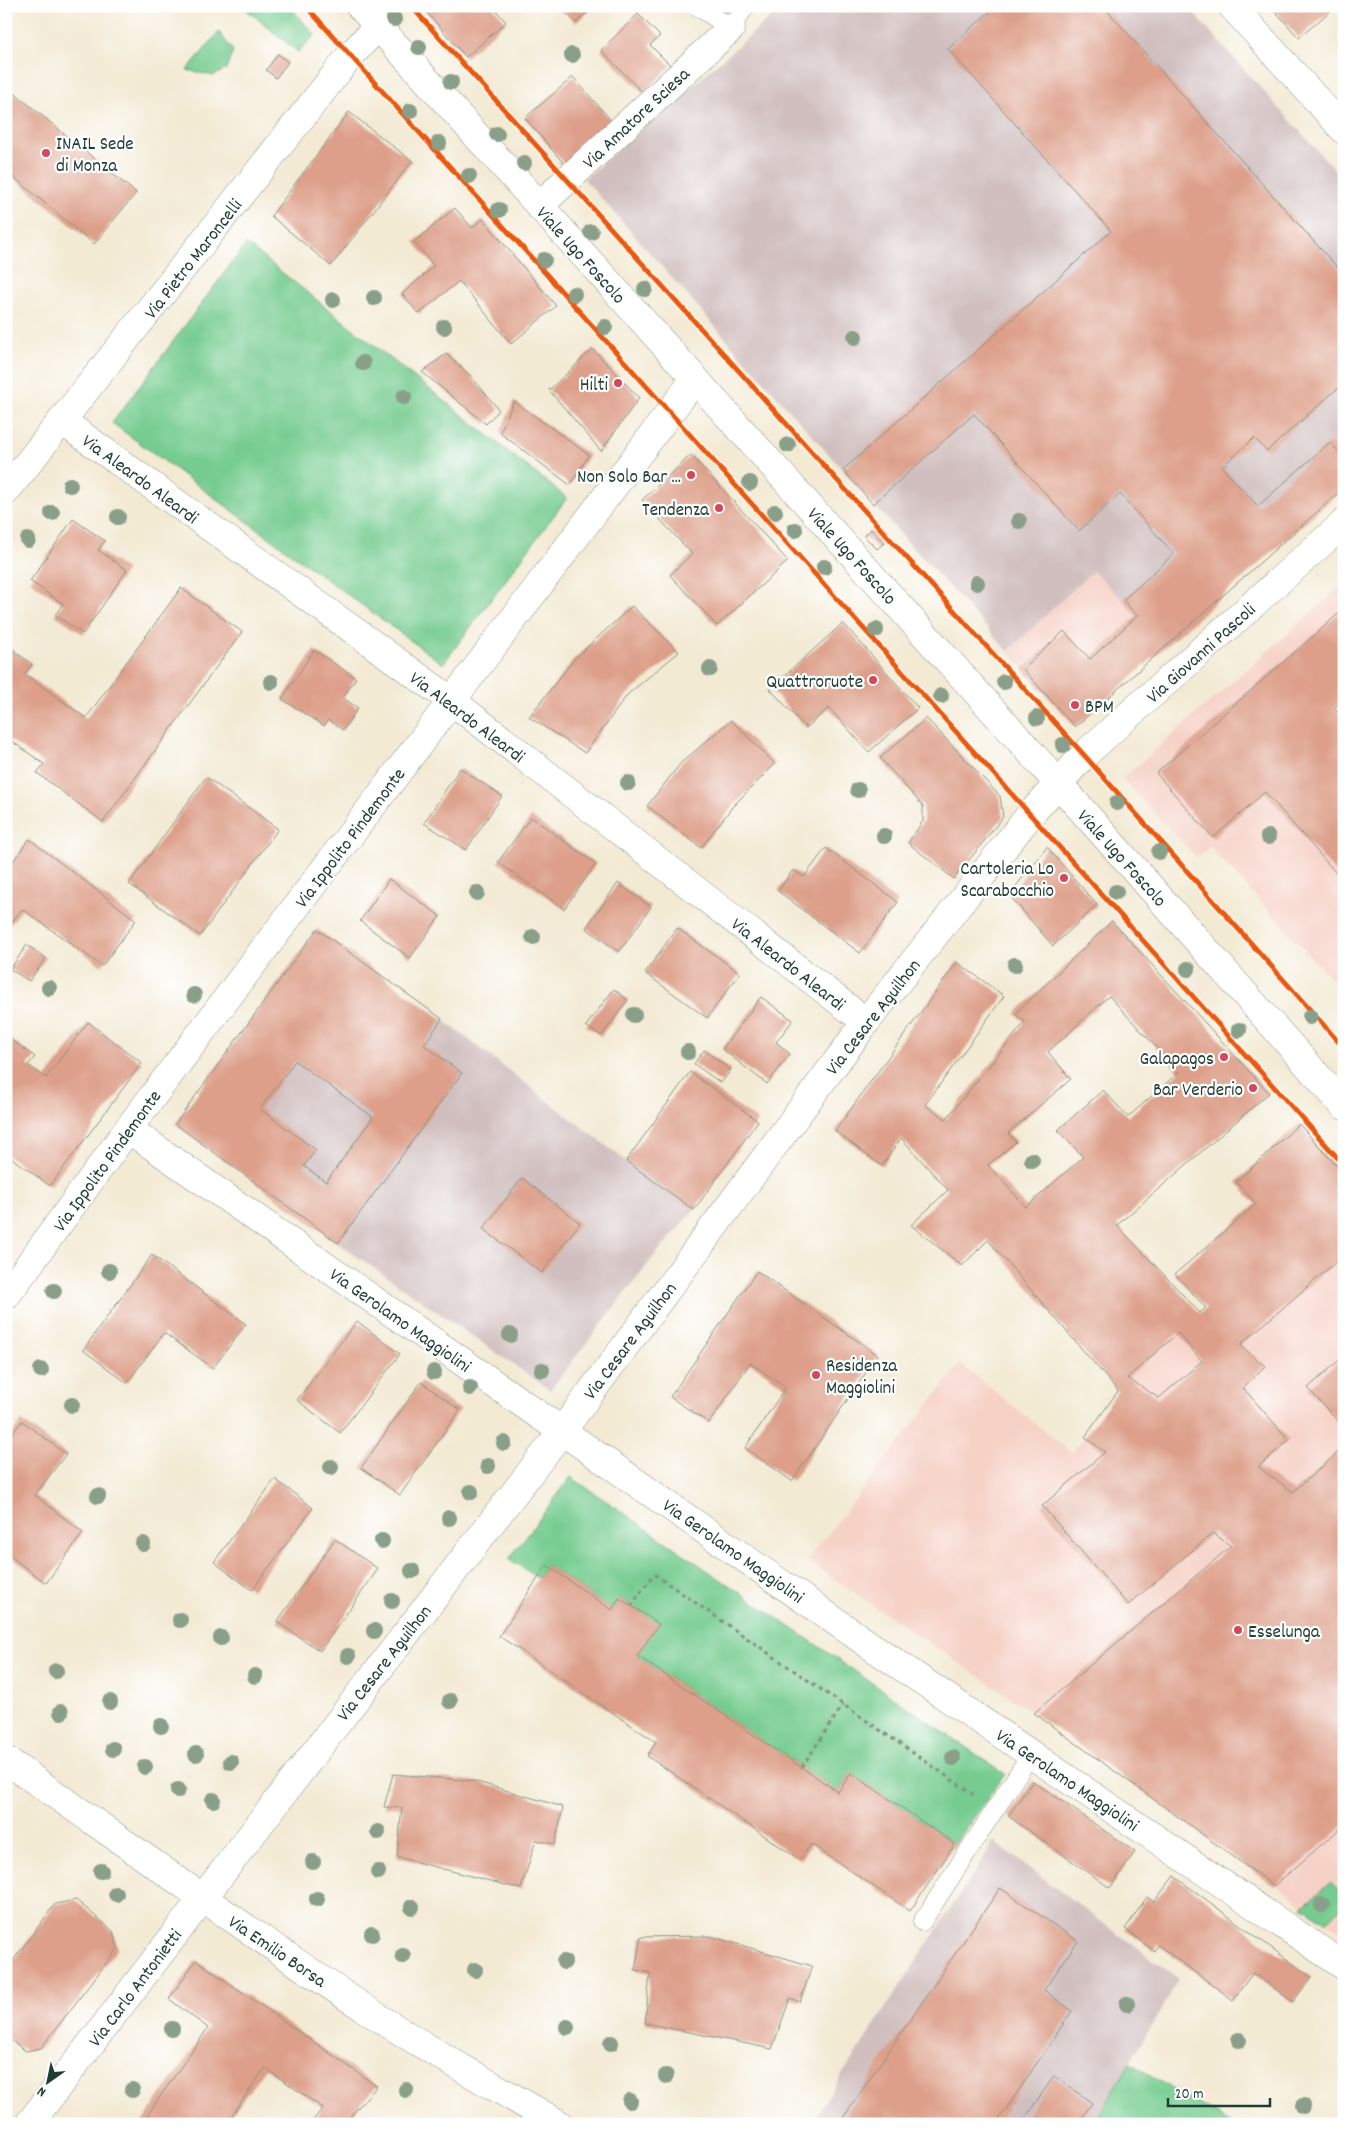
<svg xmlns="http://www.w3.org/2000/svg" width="1350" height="2130" viewBox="0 0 1350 2130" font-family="Dekko,sans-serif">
<rect width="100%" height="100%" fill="#fff"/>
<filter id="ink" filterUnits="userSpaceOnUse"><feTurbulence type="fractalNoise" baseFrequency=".02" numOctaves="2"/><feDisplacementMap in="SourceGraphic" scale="10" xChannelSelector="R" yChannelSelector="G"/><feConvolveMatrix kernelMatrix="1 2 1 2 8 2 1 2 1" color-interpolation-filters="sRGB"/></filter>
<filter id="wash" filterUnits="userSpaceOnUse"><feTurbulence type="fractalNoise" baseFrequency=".0096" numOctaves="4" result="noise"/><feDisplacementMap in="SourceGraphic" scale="20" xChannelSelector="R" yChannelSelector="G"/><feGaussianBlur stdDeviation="1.12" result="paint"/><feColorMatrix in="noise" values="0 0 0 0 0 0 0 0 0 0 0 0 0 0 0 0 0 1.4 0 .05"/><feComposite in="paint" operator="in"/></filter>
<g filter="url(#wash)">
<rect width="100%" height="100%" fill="#f3ead4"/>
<path fill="#f6d1c6" d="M1330 442 1344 458V488L1075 727 1008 651 1094 571 1245 492 1258 506Z
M1344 584V993L1210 847 1196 857 1122 779Z
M1299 1124 1344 1174V1934L1034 1713 807 1561 960 1364 1072 1453 1127 1378 1206 1308 1175 1274 1256 1204 1236 1182Z"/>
<path fill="#d1bfbf" d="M784 6H1187L1344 180V458L1330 442 1258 506 1244 492 1123 600 1093 571 1008 651 873 504 584 179Z
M317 929 442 1019 626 1161 694 1210 651 1260 550 1390 338 1243 175 1124Z
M994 1842 1179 1979 1094 2124H810Z"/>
<path fill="#76cc90" stroke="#4a8462" d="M242 6H289L315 35 298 52Z
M219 32 233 51 226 69 213 76 187 70Z
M246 244 567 498 443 664 112 423Z
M571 1477 1005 1774 955 1844 851 1773 838 1792 637 1656 658 1624 620 1598 612 1610 547 1565 538 1578 509 1559Z
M1331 1882 1344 1896V1906L1326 1922 1302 1906Z
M1130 2063 1232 2124H1094Z"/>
<g id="blocks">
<path fill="#dd9f89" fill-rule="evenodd" d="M421 6H492L506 22 466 57Z
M559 6H594L576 23Z
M708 6H731L724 16Z
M996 6H1103L1344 275V383L1267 451 1254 438 1222 467 1258 506 1330 442 1344 458V488L1075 727 1023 669 1064 631 1090 659 1137 616 1123 600 1174 554 1120 494 1079 531 974 414 873 504 843 470 1111 231 948 49Z
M1271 6H1336L1299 38Z
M638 14 660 36 650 45 671 66 643 93 601 50Z
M278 54 288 62 276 78 266 70Z
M573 77 615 125 566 166 525 118Z
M6 86 136 193 94 244 6 171Z
M349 112 412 161 331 266 271 216Z
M455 208 472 228 483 219 556 306 511 344 459 281 419 314 402 294 434 266 414 242Z
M593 349 639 398 601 451 549 390Z
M446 354 471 376 499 410 486 424 422 372Z
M514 401 589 455 570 485 500 433Z
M691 455 788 561 717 626 670 575 692 554 642 500Z
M73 519 105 541 98 550 127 570 83 634 55 615 63 604 30 581Z
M871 529 884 543 877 549 864 536Z
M181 588 242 632 103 822 37 773 44 764 6 737V645L32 664 25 674 86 718Z
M632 606 679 652 628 694 585 753 529 717 574 659Z
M1344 609V699L1334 708 1344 719V882L1265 792 1213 838 1156 773Z
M843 623 918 708 869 752 829 708 806 728 770 689Z
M314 650 356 678 343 698 358 708 343 730 328 720 324 726 282 699Z
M926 718 1000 796 1003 817 954 879 908 843 923 821V806L880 758Z
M731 720 775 764 733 806 701 848 647 806 681 763Z
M460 768 502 796 466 850 424 823Z
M206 777 278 829 200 936 129 884Z
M531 817 596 864 564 909 498 862Z
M29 839 136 920 102 966 22 909 6 930V871Z
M1047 847 1097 905 1053 946 1009 895Z
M826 848 898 902 860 953 778 891 793 870 804 877Z
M389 879 440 916 410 958 360 921Z
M618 883 651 907 619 952 586 928Z
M1112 921 1269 1093 1117 1225 1200 1313 1206 1308 1175 1274 1256 1204 1236 1182 1299 1124 1344 1174V1255L1240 1345 1265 1366 1243 1388 1289 1440 1258 1467 1293 1492 1344 1447V1825L1274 1886 1034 1713 1231 1546 1213 1533 1128 1605 1042 1506 1105 1452 1085 1437 1118 1391 988 1240 962 1266 911 1225 948 1190 901 1138 882 1166 835 1131 957 962 1004 996 925 1105 946 1119 1025 1022 1015 1014ZM1109 996 1179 1072 1128 1117 1103 1090 1058 1130 1083 1157 1026 1207 988 1165 1016 1142 1008 1133 1071 1079 1048 1052ZM1178 1333 1202 1361 1159 1398 1127 1378Z
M677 928 740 973 707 1018 645 973Z
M317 929 442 1019 424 1045 462 1073 338 1243 175 1124ZM295 1061 373 1117 326 1182 304 1166 316 1150 260 1109Z
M27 945 46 958 29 981 10 969Z
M614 989 628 1000 601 1036 586 1026Z
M761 997 793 1020 776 1042 790 1054 767 1084 722 1049Z
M88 1022 142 1063 50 1186 6 1154V1036L35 1057 28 1065 46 1078Z
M704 1050 731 1070 721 1083 694 1064Z
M690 1072 758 1121 694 1210 626 1161Z
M522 1178 580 1223 542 1273 483 1229Z
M152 1255 246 1324 213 1368 164 1333 127 1383 83 1350Z
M757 1271 878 1355 792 1481 745 1448 786 1387 750 1363 709 1423 670 1397Z
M357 1321 400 1354 340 1433 297 1400Z
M1344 1356V1428L1308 1388Z
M421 1382 460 1410 400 1495 361 1468Z
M22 1421 66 1454 35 1495 83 1533 46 1583 6 1553V1442Z
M275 1479 313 1508 252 1590 214 1562Z
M335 1539 378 1569 320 1651 277 1622Z
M547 1565 612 1610 619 1598 659 1624 637 1656 838 1792 851 1773 955 1844 910 1911 811 1844 800 1860 647 1756 656 1742 499 1636Z
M393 1774 474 1781 563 1807 555 1844 536 1840 521 1889 397 1857 402 1808 384 1807Z
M1033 1781 1135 1852 1110 1888 1008 1816Z
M1174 1876 1311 1977 1293 2002 1253 1973 1233 2000 1158 1945 1154 1951 1125 1929 1147 1897 1154 1902Z
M1000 1888 1078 1941 1044 1990 1072 2011 996 2124H839Z
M76 1900 113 1931 118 1948 41 2048 26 2051 6 2037V1970L55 1904Z
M710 1936 812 1966 800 2002 790 1998 772 2049 645 2023 650 1973 635 1970 641 1937Z
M196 1960 377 2086 344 2124H310L323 2108 265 2068 226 2124H141L208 2028 169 1999Z
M1054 2076 1092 2103 1078 2124H1021Z"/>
</g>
</g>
<g filter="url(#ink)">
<use href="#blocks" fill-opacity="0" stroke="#899484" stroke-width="1"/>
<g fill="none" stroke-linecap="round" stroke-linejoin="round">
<g stroke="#899484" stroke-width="19">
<path id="lane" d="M696 6 731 28 746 6
M922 1922 1031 1754"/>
</g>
<g stroke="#899484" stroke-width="29">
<path id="street" d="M1232 6 1344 130
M539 206 731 28
M62 421 452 701 866 1022
M6 491 350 56 378 26
M128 1129 868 1644 1344 1966
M6 1296 128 1129 695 379
M6 1760C125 1843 243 1928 364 2008 427 2050 494 2086 559 2124
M29 2124 562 1431 866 1022 1029 816 1084 755 1344 523"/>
</g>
<g stroke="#899484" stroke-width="29">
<path id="secondary" d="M360 6 1058 783 1344 1106"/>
</g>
<path stroke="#899484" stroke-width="3" stroke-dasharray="4 4" stroke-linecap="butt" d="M631 1606 654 1574 974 1795
M802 1767 843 1705"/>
<use href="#lane" stroke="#fff" stroke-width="18"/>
<use href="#street" stroke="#fff" stroke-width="28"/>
<use href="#secondary" stroke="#fff" stroke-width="28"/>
<g stroke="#fff" stroke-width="8">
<path id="cycleway" d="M306 6 1344 1165
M411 6 1084 755 1344 1048"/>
</g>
<use href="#cycleway" stroke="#e8590c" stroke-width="5"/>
</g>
<g fill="#8a9f89">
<circle cx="394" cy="19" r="8"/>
<circle cx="419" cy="47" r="8"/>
<circle cx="572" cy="55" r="8"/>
<circle cx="451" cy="82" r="8"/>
<circle cx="410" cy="111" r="8"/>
<circle cx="497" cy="134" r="8"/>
<circle cx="439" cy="143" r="8"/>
<circle cx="524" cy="163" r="8"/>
<circle cx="469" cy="176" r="8"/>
<circle cx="499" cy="210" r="8"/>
<circle cx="591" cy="232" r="8"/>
<circle cx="544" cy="260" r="8"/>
<circle cx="645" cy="289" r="8"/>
<circle cx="574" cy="294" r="8"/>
<circle cx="374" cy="298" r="8"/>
<circle cx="333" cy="300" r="8"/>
<circle cx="444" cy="327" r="8"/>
<circle cx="605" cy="327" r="8"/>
<circle cx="855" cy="337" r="8"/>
<circle cx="363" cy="363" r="8"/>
<circle cx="404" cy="397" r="8"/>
<circle cx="788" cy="445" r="8"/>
<circle cx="750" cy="483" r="8"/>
<circle cx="70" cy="485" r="8"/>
<circle cx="775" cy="512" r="8"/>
<circle cx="52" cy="513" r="8"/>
<circle cx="118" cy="517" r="8"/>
<circle cx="1019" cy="521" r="8"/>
<circle cx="795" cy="530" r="8"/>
<circle cx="28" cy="540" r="8"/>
<circle cx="824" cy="567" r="8"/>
<circle cx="977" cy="583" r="8"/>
<circle cx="876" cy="630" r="8"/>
<circle cx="710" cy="669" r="8"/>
<circle cx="271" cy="682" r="8"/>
<circle cx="1004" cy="682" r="8"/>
<circle cx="941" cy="696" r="8"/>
<circle cx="1037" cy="718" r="8"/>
<circle cx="1063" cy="745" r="8"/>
<circle cx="628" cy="783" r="8"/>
<circle cx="858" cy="790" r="8"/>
<circle cx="1117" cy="803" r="8"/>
<circle cx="884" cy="836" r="8"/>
<circle cx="1268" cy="837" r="8"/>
<circle cx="1159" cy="852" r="8"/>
<circle cx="1116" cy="892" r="8"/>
<circle cx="477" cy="893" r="8"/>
<circle cx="533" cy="937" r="8"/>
<circle cx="1015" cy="965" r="8"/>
<circle cx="1188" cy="969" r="8"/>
<circle cx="49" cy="988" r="8"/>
<circle cx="194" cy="995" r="8"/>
<circle cx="634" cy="1015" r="8"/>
<circle cx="1310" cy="1017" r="8"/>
<circle cx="1239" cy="1030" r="8"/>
<circle cx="688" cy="1052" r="8"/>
<circle cx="1032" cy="1160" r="8"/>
<circle cx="109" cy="1271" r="8"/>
<circle cx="54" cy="1291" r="8"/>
<circle cx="510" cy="1335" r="8"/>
<circle cx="41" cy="1370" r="8"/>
<circle cx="542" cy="1370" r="8"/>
<circle cx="434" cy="1372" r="8"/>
<circle cx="470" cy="1388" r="8"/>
<circle cx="72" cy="1405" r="8"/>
<circle cx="504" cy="1443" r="8"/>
<circle cx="488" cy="1466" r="8"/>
<circle cx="331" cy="1467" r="8"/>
<circle cx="471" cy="1492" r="8"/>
<circle cx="98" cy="1496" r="8"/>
<circle cx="449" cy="1518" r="8"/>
<circle cx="382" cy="1541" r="8"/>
<circle cx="143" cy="1544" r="8"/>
<circle cx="412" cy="1571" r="8"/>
<circle cx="392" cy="1601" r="8"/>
<circle cx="180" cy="1620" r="8"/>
<circle cx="374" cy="1631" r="8"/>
<circle cx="221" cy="1638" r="8"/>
<circle cx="348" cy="1656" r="8"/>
<circle cx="56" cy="1671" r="8"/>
<circle cx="255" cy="1676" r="8"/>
<circle cx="450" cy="1701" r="8"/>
<circle cx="110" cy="1702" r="8"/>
<circle cx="61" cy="1712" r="8"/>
<circle cx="161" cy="1726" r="8"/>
<circle cx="113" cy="1749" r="8"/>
<circle cx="196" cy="1754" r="8"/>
<circle cx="953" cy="1758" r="8"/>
<circle cx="231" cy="1762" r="8"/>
<circle cx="145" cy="1767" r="8"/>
<circle cx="178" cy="1790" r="8"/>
<circle cx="213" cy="1800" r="8"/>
<circle cx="378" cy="1832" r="8"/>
<circle cx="313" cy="1862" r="8"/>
<circle cx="101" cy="1871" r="8"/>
<circle cx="378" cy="1872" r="8"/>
<circle cx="116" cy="1894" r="8"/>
<circle cx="317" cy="1899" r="8"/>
<circle cx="1322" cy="1905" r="8"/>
<circle cx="412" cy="1907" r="8"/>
<circle cx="372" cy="1934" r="8"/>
<circle cx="403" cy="1956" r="8"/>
<circle cx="564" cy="1962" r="8"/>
<circle cx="475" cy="1970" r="8"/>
<circle cx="1127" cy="2004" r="8"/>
<circle cx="567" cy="2027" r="8"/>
<circle cx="172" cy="2029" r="8"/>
<circle cx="1239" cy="2040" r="8"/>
<circle cx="611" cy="2043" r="8"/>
<circle cx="666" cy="2076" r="8"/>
<circle cx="132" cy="2090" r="8"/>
<circle cx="406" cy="2090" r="8"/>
<circle cx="630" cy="2101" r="8"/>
<circle cx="1303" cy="2106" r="8"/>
</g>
</g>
<g fill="#d1495b" stroke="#fff" stroke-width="2">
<circle cx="46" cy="153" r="5"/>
<circle cx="618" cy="383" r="5"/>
<circle cx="691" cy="475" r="5"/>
<circle cx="719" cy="508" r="5"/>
<circle cx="873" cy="680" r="5"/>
<circle cx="1075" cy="705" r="5"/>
<circle cx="1064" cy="878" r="5"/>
<circle cx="1224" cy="1057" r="5"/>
<circle cx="1253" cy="1088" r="5"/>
<circle cx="816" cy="1375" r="5"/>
<circle cx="1238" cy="1630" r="5"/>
</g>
<g text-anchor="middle" stroke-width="4.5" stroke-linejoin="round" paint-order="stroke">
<g font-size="19" fill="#1f3d34" stroke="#fff">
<text transform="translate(635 117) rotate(-43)" y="7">Via Amatore Sciesa</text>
<text transform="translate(582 254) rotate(48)" y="7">Viale Ugo Foscolo</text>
<text transform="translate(192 258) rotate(-52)" y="7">Via Pietro Maroncelli</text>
<text transform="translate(141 478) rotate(36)" y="7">Via Aleardo Aleardi</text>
<text transform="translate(853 555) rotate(48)" y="7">Viale Ugo Foscolo</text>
<text transform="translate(1200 652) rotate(-42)" y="7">Via Giovanni Pascoli</text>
<text transform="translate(468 716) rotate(37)" y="7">Via Aleardo Aleardi</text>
<text transform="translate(349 837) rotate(-53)" y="7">Via Ippolito Pindemonte</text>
<text transform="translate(1123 857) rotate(48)" y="7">Viale Ugo Foscolo</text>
<text transform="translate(789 963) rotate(38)" y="7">Via Aleardo Aleardi</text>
<text transform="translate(872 1016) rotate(-52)" y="7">Via Cesare Aguilhon</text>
<text transform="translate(106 1160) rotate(-54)" y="7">Via Ippolito Pindemonte</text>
<text transform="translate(401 1319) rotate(35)" y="7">Via Gerolamo Maggiolini</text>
<text transform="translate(629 1340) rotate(-53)" y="7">Via Cesare Aguilhon</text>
<text transform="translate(734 1550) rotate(35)" y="7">Via Gerolamo Maggiolini</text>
<text transform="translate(383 1662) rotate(-52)" y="7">Via Cesare Aguilhon</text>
<text transform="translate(1068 1779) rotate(34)" y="7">Via Gerolamo Maggiolini</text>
<text transform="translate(278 1950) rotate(34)" y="7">Via Emilio Borsa</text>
<text transform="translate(134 1987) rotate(-53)" y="7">Via Carlo Antonietti</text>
</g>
<g font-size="19" fill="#1f3d34" stroke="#fff" text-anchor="end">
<text x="56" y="149" text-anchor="start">INAIL Sede<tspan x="56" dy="22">di Monza</tspan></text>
<text x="608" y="390">Hilti</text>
<text x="681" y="482">Non Solo Bar ...</text>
<text x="709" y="515">Tendenza</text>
<text x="863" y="687">Quattroruote</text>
<text x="1085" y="712" text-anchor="start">BPM</text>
<text x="1054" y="874">Cartoleria Lo<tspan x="1054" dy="22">Scarabocchio</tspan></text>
<text x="1214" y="1064">Galapagos</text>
<text x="1243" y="1095">Bar Verderio</text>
<text x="826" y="1371" text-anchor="start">Residenza<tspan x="826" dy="22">Maggiolini</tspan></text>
<text x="1248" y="1637" text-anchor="start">Esselunga</text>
</g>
</g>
<rect width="1350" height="2130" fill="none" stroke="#fff" stroke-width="25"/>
<g transform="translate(48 2082) rotate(213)" stroke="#ffffff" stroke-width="4" paint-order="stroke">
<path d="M0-4L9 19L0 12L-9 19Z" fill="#1f3d34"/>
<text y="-8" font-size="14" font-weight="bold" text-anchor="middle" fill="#1f3d34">N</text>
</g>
<path d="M1168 2098v8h102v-8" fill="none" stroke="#1f3d34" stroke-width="2.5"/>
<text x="1175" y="2098" font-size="15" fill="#1f3d34" stroke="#ffffff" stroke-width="4" paint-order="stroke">20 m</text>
</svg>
